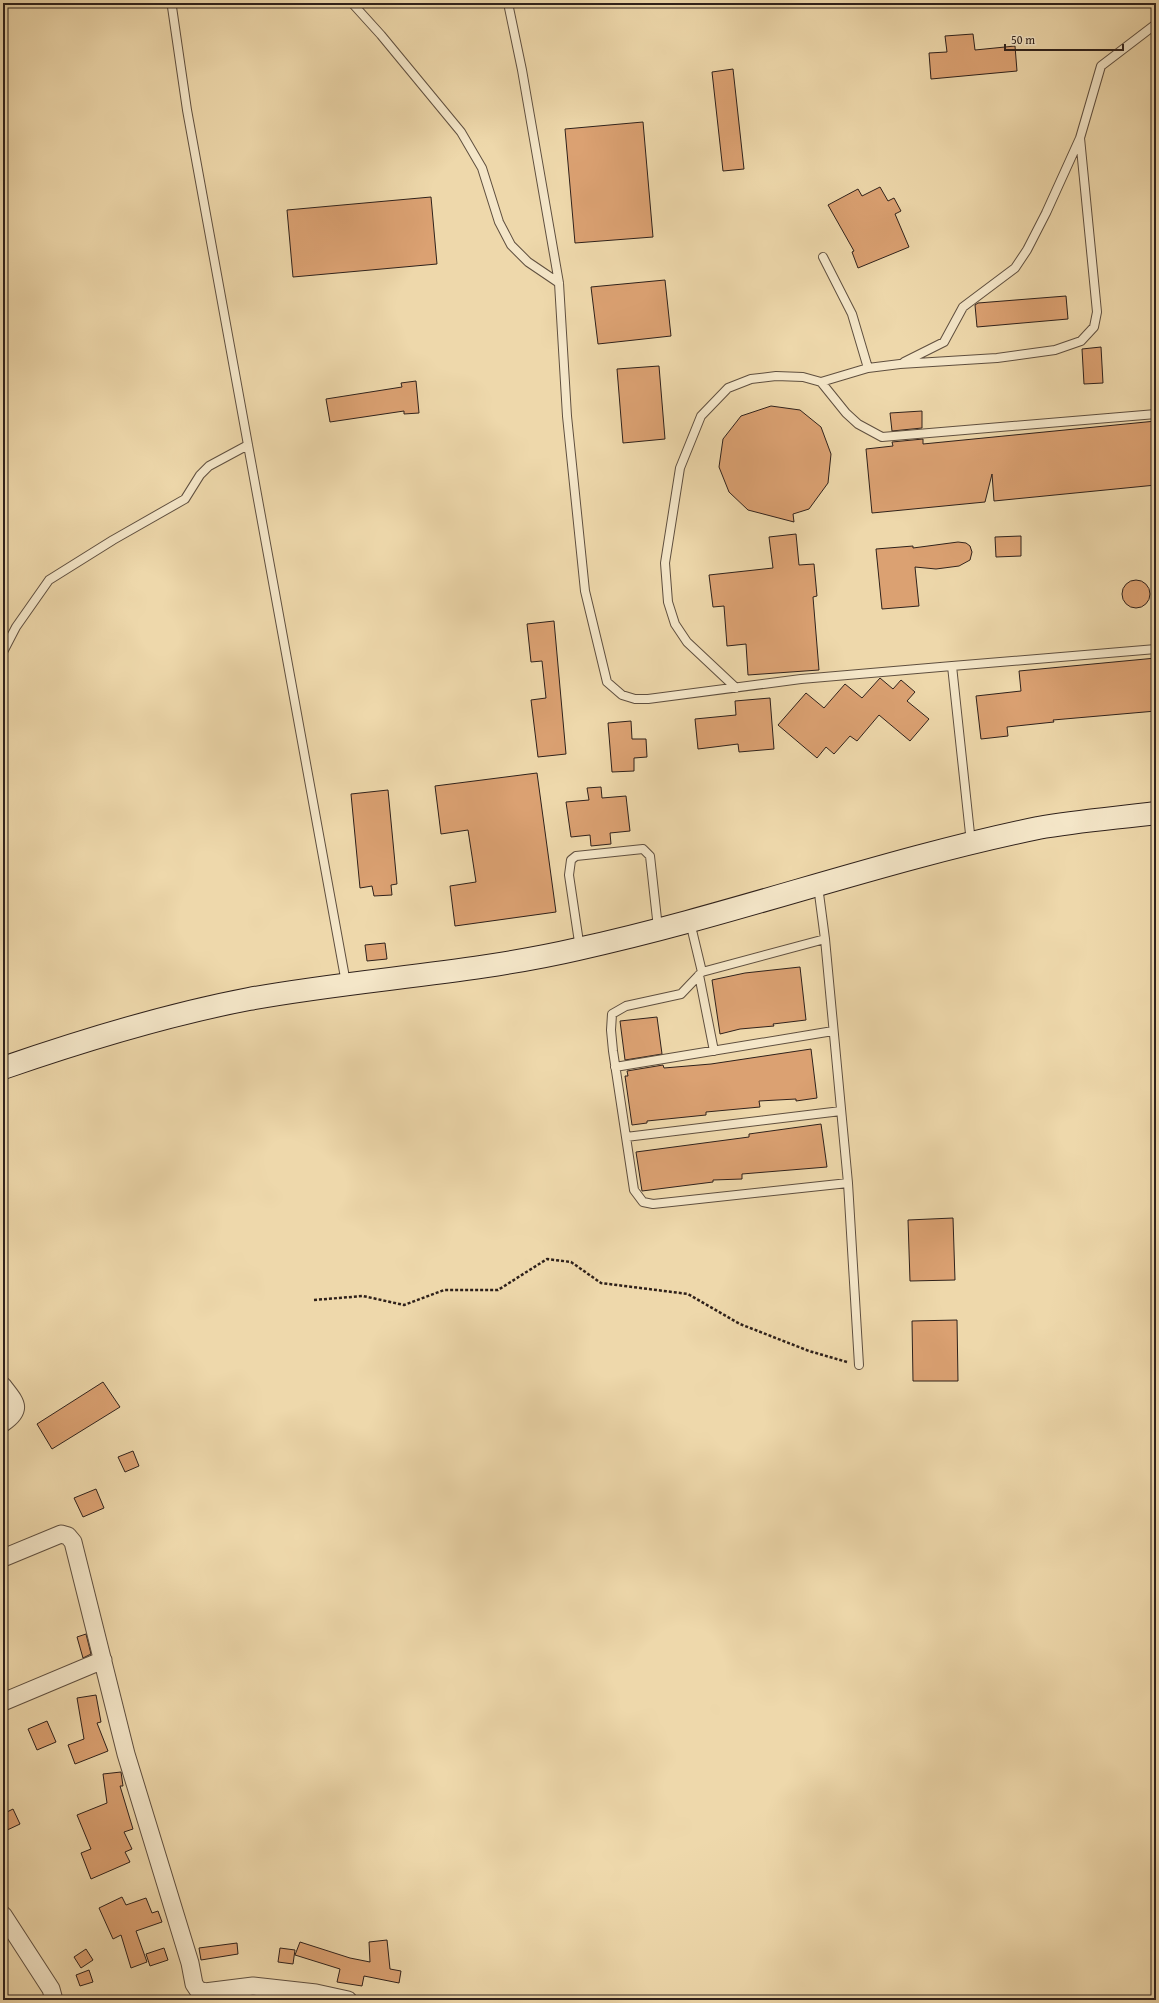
<svg xmlns="http://www.w3.org/2000/svg" width="1159" height="2003" viewBox="0 0 1159 2003" font-family="'Gentium Book Plus',serif">
<rect width="100%" height="100%" fill="#eed8ab"/>
<filter id="stains"><feTurbulence type="fractalNoise" baseFrequency=".005" numOctaves="4"/><feColorMatrix values="0 0 0 0 .2 0 0 0 0 .09 0 0 0 0 .02 0 0 0 .5 -.17"/></filter>
<radialGradient id="worn" r=".72"><stop offset=".6" stop-color="#630" stop-opacity="0"/><stop offset="1" stop-color="#630" stop-opacity=".3"/></radialGradient>
<path fill="#dba172" stroke="#2f211b" d="M973 34 975 50 1015 46 1017 71 931 79 929 53 947 52 945 36Z
M733 69 744 169 723 171 712 72Z
M643 122 653 237 575 243 565 129Z
M880 187 888 201 894 198 901 211 895 214 909 247 858 268 852 252 854 251 828 205 858 189 862 196Z
M431 197 437 264 293 277 287 210Z
M665 280 671 336 598 344 591 287Z
M1066 296 1068 319 977 327 975 305 978 303Z
M1101 347 1103 383 1084 384 1082 349Z
M659 366 665 439 623 443 617 369Z
M416 381 419 413 404 414V411L330 422 326 399 402 387 401 383Z
M771 406 800 410 821 427 831 454 828 483 809 509 793 514 794 522 748 510 729 492 719 467 723 439 741 416Z
M922 411V428L892 431 890 413Z
M1156 421V485L994 501 992 474 985 502 872 513 866 449 893 446 892 442 923 439V444Z
M796 534 799 565 814 564 817 596 813 597 819 670 748 675 746 644 727 646 724 606 713 607 709 575 773 568 769 537Z
M1021 536V556L996 557 995 537Z
M958 542 966 543 970 546 972 552 970 560 959 566 936 569 915 567 919 606 882 609 876 549 913 546V548Z
M1122 594a14 14 0 1 1 28 0a14 14 0 1 1-28 0Z
M554 621 566 754 538 757 531 700 546 698 542 661 531 662 527 624Z
M1156 658V711L1053 720 1054 722 1007 727 1008 736 981 739 976 696 1021 691 1019 671Z
M880 678 893 689 901 680 915 692 907 701 929 719 910 741 879 715 857 741 850 736 834 754 826 747 817 758 778 725 806 693 824 708 845 684 862 698Z
M770 698 774 749 739 752 738 744 698 749 695 719 736 715 735 701Z
M631 721 632 739H646L647 757 634 758V771L612 772 608 723Z
M537 773 556 912 455 926 450 886 476 882 468 830 441 834 435 786Z
M601 787 602 798 626 796 630 831 610 833 611 844 591 846 590 835 571 837 566 802 589 800 587 788Z
M388 790 397 884 391 885 392 895 374 896 372 886 360 888 351 794Z
M385 943 387 959 367 961 365 945Z
M800 967 806 1020 773 1024 774 1026 740 1029 720 1034 712 980 745 973Z
M657 1017 662 1054 625 1060 620 1021Z
M811 1049 817 1098 796 1101V1099L759 1101 760 1107 706 1112V1115L647 1121V1123L632 1125 625 1076H628L627 1071 663 1065 664 1068 711 1064Z
M821 1124 827 1167 742 1174V1179L713 1180V1182L642 1191 636 1152 749 1137V1134Z
M953 1218 955 1280 910 1281 908 1220Z
M957 1320 958 1381H913L912 1321Z
M103 1382 120 1407 52 1449 37 1424Z
M133 1451 139 1466 125 1472 118 1457Z
M96 1489 104 1508 83 1517 74 1498Z
M86 1634 91 1654 83 1658 77 1637Z
M96 1695 101 1722 97 1723 108 1751 75 1764 68 1745 84 1739 77 1698Z
M47 1721 56 1742 37 1750 28 1729Z
M121 1772 123 1786H120L133 1829 124 1832 132 1849 125 1852 130 1862 91 1879 81 1853 91 1849 77 1815 107 1803 103 1774Z
M13 1809 20 1824 3 1832V1814Z
M122 1897 126 1905 146 1898 152 1913 158 1911 162 1922 136 1931 147 1962 131 1968 121 1935 113 1939 99 1908Z
M387 1940 390 1969 401 1971 399 1983 364 1976 362 1986 337 1982 340 1969 295 1955 300 1942 350 1958 370 1962 369 1942Z
M237 1943 238 1954 201 1960 199 1948Z
M164 1948 168 1960 150 1966 146 1954Z
M280 1948 295 1950 293 1964 278 1962Z
M86 1949 93 1960 81 1968 74 1957Z
M89 1970 93 1982 80 1986 76 1975Z"/>
<g fill="none" stroke-linecap="round" stroke-linejoin="round">
<g stroke="#5f4f3f" stroke-width="10">
<path id="lane" d="M170 3 172 7 187 110 346 983
M352 3 381 35 461 132 482 168 499 222 511 245 528 262 559 283
M508 3 522 70 559 283 567 416 585 591 607 682 622 695 635 699H648L801 679 952 666 971 843
M823 257 852 314 868 368
M904 362 944 342 963 307 1015 268 1027 250 1046 213 1080 138
M821 382 868 368 900 364 997 358 1055 350 1081 341 1094 327 1097 312 1080 138 1101 66 1156 24
M3 652 16 627 49 580 113 540 185 499 200 475 209 466 248 445
M952 666 1156 649
M736 688 687 642 675 624 668 602 665 563 680 468 701 416 728 388 751 379 776 376 803 377 821 382 846 413 858 424 882 437 1156 414
M818 886 825 939 848 1183 859 1365
M690 922 702 972 681 994 626 1006 612 1014 611 1030 613 1051 634 1190 643 1202 653 1204 848 1183
M580 949 569 875 571 860 576 856 643 849 650 856 658 928
M702 972 825 939
M699 975 714 1051
M615 1067 833 1031
M626 1137 841 1111"/>
</g>
<g stroke="#5f4f3f" stroke-width="19">
<path id="street" d="M3 1386C15 1402 24 1409 3 1423
M3 1558 61 1534 68 1536 73 1542 126 1754 190 1963 194 1984 198 1990 205 1992 253 1986 316 1993 348 2000
M3 1702 103 1660
M3 1915 51 1989 54 2000"/>
</g>
<g stroke="#2f211b" stroke-width="24">
<path id="secondary" d="M3 1068C84 1040 165 1015 249 999 358 979 470 974 578 949 733 915 882 860 1038 828 1077 821 1117 818 1156 813"/>
</g>
<path stroke="#2f211b" stroke-width="2.5" stroke-dasharray="3 2" stroke-linecap="butt" d="M314 1300 363 1296 404 1305 444 1290H498L547 1259 571 1262 601 1283 688 1294 740 1324 809 1351 847 1362"/>
<use href="#lane" stroke="#f4e6c8" stroke-width="8"/>
<use href="#street" stroke="#f4e6c8" stroke-width="17"/>
<use href="#secondary" stroke="#f4e6c8" stroke-width="22"/>
</g>
<rect width="1159" height="2003" fill="none" stroke="#eed8ab" stroke-width="16"/>
<rect x="4" y="4" width="1151" height="1995" fill="none" stroke="#2f211b" stroke-width="2"/>
<rect x="8" y="8" width="1143" height="1987" fill="none" stroke="#2f211b"/>
<path d="M1005 44v6h118v-6" fill="none" stroke="#2f211b" stroke-width="2"/>
<text x="1011" y="44" font-size="12" fill="#2f211b" stroke="#f4e6c8" stroke-width="3" paint-order="stroke">50 m</text>
<rect width="100%" height="100%" filter="url(#stains)"/>
<rect width="100%" height="100%" fill="url(#worn)"/>
</svg>
